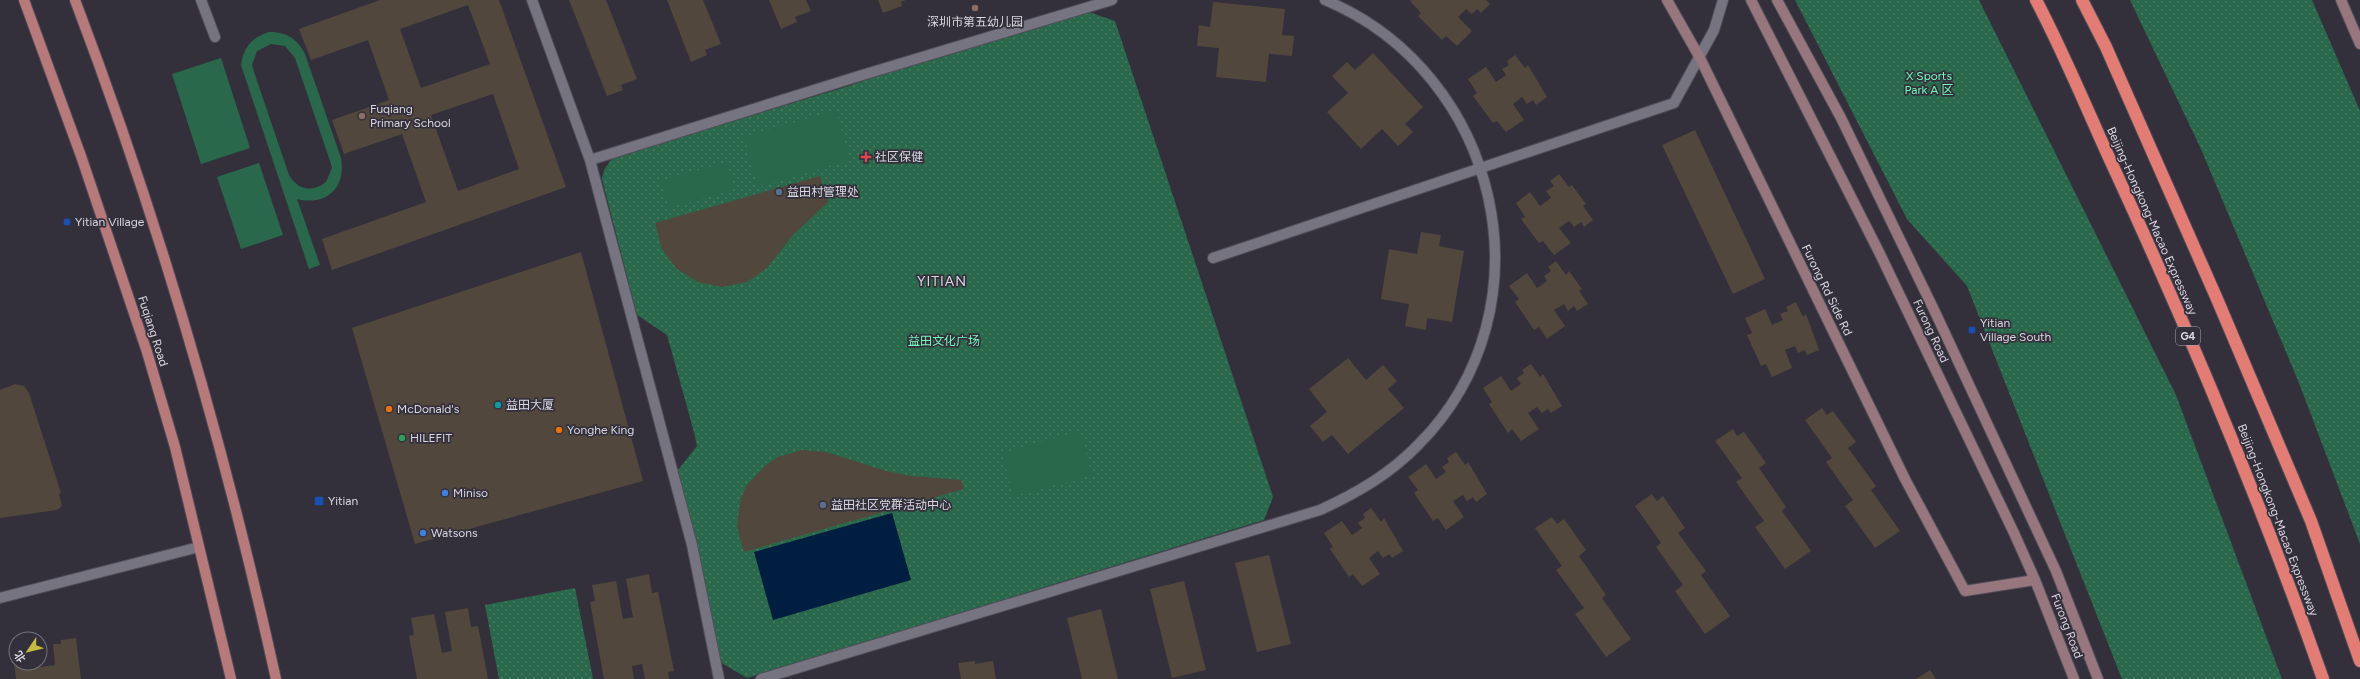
<svg xmlns="http://www.w3.org/2000/svg" width="2360" height="679" viewBox="0 0 2360 679" font-family="Figtree,'Noto Sans SC',sans-serif">
<defs>
<pattern id="green-dots" width="8" height="8" patternUnits="userSpaceOnUse"><rect width="8" height="8" fill="#2a684b"/><path d="M2 2h.1M6 6h.1" fill="none" stroke="#487d65" stroke-width="1.8" stroke-linecap="round"/></pattern>
</defs>
<rect width="100%" height="100%" fill="#33303c"/>
<path fill="url(#green-dots)" d="M1795 0H1979L2176 395 2282 679H2122L1967 286 1907 219Z
M2130 0H2312L2360 111V544L2299 383 2201 149Z
M1086 11 1115 21 1273 497 1264 520 747 678 720 662 678 470 697 446 694 432 667 335 637 315 602 179 604 170 613 157 849 86 869 78Z
M575 588 593 679H499L485 605Z"/>
<path fill="#2a684b" fill-rule="evenodd" d="M269 32C286 32 297 38 305 54L341 158C346 188 327 206 297 199L320 265 309 269 241 65C244 47 251 38 269 32ZM271 44 285 46 295 58 330 161 332 168 326 182C312 193 298 190 289 175L254 72 252 65 257 51Z
M221 58 250 148 201 164 172 74Z
M836 110 850 160 758 187 744 137Z
M726 162 734 189 669 208 661 181Z
M259 163 283 235 241 249 217 177Z
M1080 431 1092 475 1014 496 1002 453Z"/>
<path fill="#001e40" d="M892 513 911 580 773 620 754 552Z"/>
<path fill="#51473c" fill-rule="evenodd" d="M380 0H499L566 187 332 270 322 239 426 202 402 134 344 154 332 120 389 100 368 40 311 60 299 29ZM468 5 490 64 421 88 400 29ZM493 94 519 169 458 191 431 115Z
M569 0H606L637 79 621 85 623 90 607 96Z
M667 0H703L721 44 705 50 707 55 691 62Z
M769 0H806L811 11 795 17 797 22 781 29Z
M878 0H906L901 2 902 6 883 13Z
M1411 0H1486L1490 4 1481 13 1477 9 1472 14 1466 9 1458 17 1472 31 1457 46 1446 36 1442 40 1418 16 1421 13 1410 1Z
M1213 2 1285 9 1282 35 1294 36 1292 56 1269 54 1266 82 1216 77 1219 48 1197 46 1199 25 1210 27Z
M1373 53 1423 107 1405 124 1413 132 1398 146 1382 129 1361 149 1327 112 1348 93 1332 76 1347 62 1355 70Z
M1515 55 1525 68 1528 65 1547 97 1536 105 1533 100 1527 104 1522 97 1513 104 1524 120 1506 132 1497 121 1493 123 1473 96 1477 93 1468 79 1486 67 1496 82 1506 75 1502 69 1509 65 1507 61Z
M1695 130 1765 279 1733 294 1662 145Z
M1559 174 1569 187 1572 185 1586 204 1583 206 1593 220 1584 227 1581 222 1574 227 1569 221 1559 228 1571 243 1554 255 1543 241 1539 243 1521 219 1525 217 1516 203 1530 192 1540 206 1551 198 1546 191 1554 186 1550 181Z
M820 176 828 202 792 236 767 268 747 282 722 287 698 282 677 269 662 249 655 223Z
M1421 232 1441 235 1439 246 1464 251 1452 322 1427 318 1426 330 1405 326 1409 304 1381 299 1389 249 1417 254Z
M581 252 643 481 415 544 352 328Z
M1556 261 1566 275 1569 271 1582 289 1579 291 1588 304 1577 311 1574 306 1568 311 1564 304 1554 310 1565 326 1547 339 1539 327 1534 330 1515 302 1519 299 1509 286 1527 273 1537 288 1547 281 1544 276 1551 271 1548 267Z
M1796 302 1803 317 1806 314 1819 350 1807 355 1805 350 1798 353 1795 346 1785 350 1792 368 1772 377 1766 364 1761 366 1747 335 1752 333 1745 318 1765 309 1772 325 1783 320 1780 314 1788 311 1786 307Z
M1348 358 1366 380 1383 365 1397 381 1388 389 1404 408 1348 454 1332 435 1323 442 1310 426 1327 412 1309 389Z
M1531 364 1540 377 1543 374 1562 406 1551 413 1548 409 1542 413 1537 407 1528 413 1539 429 1521 441 1512 429 1508 433 1489 404 1492 402 1483 388 1501 376 1511 391 1521 384 1517 378 1524 373 1522 370Z
M15 384 24 386 29 393 61 493 59 494 62 506 57 510 0 518V390Z
M1822 408 1827 415 1833 411 1856 442 1848 448 1876 486 1871 490 1900 531 1875 548 1845 506 1853 500 1826 462 1832 458 1805 420Z
M1733 429 1737 436 1744 432 1766 463 1759 468 1786 507 1782 511 1811 551 1785 569 1755 527 1764 521 1736 482 1742 478 1715 441Z
M802 450 826 452 886 471 911 476 961 480 964 489 744 552 737 526 741 498 747 485 766 465 778 457Z
M1456 452 1465 465 1468 462 1487 494 1476 502 1473 497 1467 501 1463 495 1453 501 1464 517 1446 530 1438 518 1433 521 1414 493 1418 490 1408 477 1426 464 1436 479 1446 472 1442 467 1449 462 1447 458Z
M1652 494 1657 501 1663 496 1685 528 1678 533 1706 571 1701 575 1730 616 1705 634 1675 591 1683 585 1656 547 1661 543 1635 506Z
M1371 508 1381 522 1384 518 1403 551 1392 558 1389 554 1383 558 1378 551 1369 558 1380 574 1362 586 1353 574 1349 577 1330 549 1333 547 1324 533 1342 521 1352 535 1362 528 1358 523 1365 518 1363 514Z
M1552 517 1557 524 1564 519 1586 550 1579 556 1606 595 1602 598 1631 639 1606 657 1575 614 1584 608 1556 570 1562 566 1535 528Z
M1269 555 1291 644 1257 652 1235 563Z
M649 574 652 593 658 592 674 671 668 672 669 679H645L642 664 632 666 634 679H604L590 602 595 601 592 585 616 581 623 619 633 617 626 579Z
M1184 581 1206 670 1172 678 1150 589Z
M468 608 471 627 478 626 488 679H417L409 636 414 635 411 618 434 614 442 653 452 651 445 612Z
M1101 609 1118 679H1082L1067 618Z
M76 638 81 679H16L13 652 16 651V663H40V667L55 665 53 644H61V640Z
M975 661V664L993 661 996 679H961L958 663Z
M1930 670 1936 679H1916Z"/>
<g fill="none" stroke-linecap="round" stroke-linejoin="round">
<g stroke="#504d58" stroke-width="12">
<path id="street" d="M201 0 215 37
M532 0 590 160 692 545 719 679
M590 160 859 76 1112 0
M1213 258 1674 103 1714 30 1723 0
M0 598 199 547
M761 679 1320 510C1357 493 1390 474 1418 445 1555 308 1500 73 1325 0"/>
</g>
<g stroke="#504d58" stroke-width="12">
<path id="secondary" d="M1667 0 1700 58 1905 479 1965 591 2035 580
M1751 0 1879 252 2014 533 2035 580 2074 679
M1777 0 1841 118 1936 314 2056 571 2098 679
M2341 0 2360 44"/>
</g>
<g stroke="#504d58" stroke-width="12">
<path id="primary" d="M24 0 81 156 147 352 175 447 231 679
M75 0C159 221 225 448 276 679"/>
</g>
<g stroke="#504d58" stroke-width="14">
<path id="highway" d="M2036 0C2066 57 2090 117 2117 175 2193 340 2263 508 2323 679
M2082 0 2106 47 2217 299 2311 521 2360 661"/>
</g>
<use href="#street" stroke="#777482" stroke-width="10"/>
<use href="#secondary" stroke="#97767e" stroke-width="10"/>
<use href="#primary" stroke="#b7797a" stroke-width="10"/>
<use href="#highway" stroke="#e27c74" stroke-width="12"/>
</g>
<g fill="#8d6e63" stroke="#33303c" stroke-width="1.5">
<circle cx="975" cy="8" r="4"/>
<circle cx="362" cy="116" r="4"/>
</g>
<path fill="#e0444e" stroke="#33303c" stroke-width="1.5" d="M864 151h4v4h4v4h-4v4h-4v-4h-4v-4h4z"/>
<g fill="#5c6f8a" stroke="#33303c" stroke-width="1.5">
<circle cx="779" cy="192" r="4"/>
<circle cx="823" cy="505" r="4"/>
</g>
<g fill="#1a4fb4" stroke="#33303c" stroke-width="1.5">
<rect x="63" y="218" width="8" height="8" rx="2"/>
<rect x="1968" y="326" width="8" height="8" rx="2"/>
<rect x="314" y="496" width="10" height="10" rx="2"/>
</g>
<circle fill="#0f9aa8" stroke="#33303c" stroke-width="1.5" cx="498" cy="405" r="4"/>
<g fill="#e8710a" stroke="#33303c" stroke-width="1.5">
<circle cx="389" cy="409" r="4"/>
<circle cx="559" cy="430" r="4"/>
</g>
<circle fill="#2e9e5b" stroke="#33303c" stroke-width="1.5" cx="402" cy="438" r="4"/>
<g fill="#3f7fe0" stroke="#33303c" stroke-width="1.5">
<circle cx="445" cy="493" r="4"/>
<circle cx="423" cy="533" r="4"/>
</g>
<g text-anchor="middle" stroke-width="3.5" stroke-linejoin="round" paint-order="stroke">
<rect fill="#33303c" stroke="#a7a5af" stroke-width="1" x="2176" y="327" width="24" height="18" rx="3"/>
<g font-size="11" font-weight="bold" fill="#d9d7e0">
<text x="2188" y="340">G4</text>
</g>
<g font-size="12" fill="#d9d7e0" stroke="#33303c" text-anchor="start">
<text x="975" y="26" text-anchor="middle">深圳市第五幼儿园</text>
<text x="370" y="113">Fuqiang<tspan x="370" dy="14">Primary School</tspan></text>
<text x="875" y="161">社区保健</text>
<text x="787" y="196">益田村管理处</text>
<text x="75" y="226">Yitian Village</text>
<text x="1980" y="327">Yitian<tspan x="1980" dy="14">Village South</tspan></text>
<text x="506" y="409">益田大厦</text>
<text x="397" y="413">McDonald's</text>
<text x="567" y="434">Yonghe King</text>
<text x="410" y="442">HILEFIT</text>
<text x="453" y="497">Miniso</text>
<text x="328" y="505">Yitian</text>
<text x="831" y="509">益田社区党群活动中心</text>
<text x="431" y="537">Watsons</text>
</g>
<g font-size="12" fill="#73fcbb" stroke="#33303c">
<text x="1929" y="80">X Sports<tspan x="1929" dy="14">Park A 区</tspan></text>
<text x="944" y="345">益田文化广场</text>
</g>
<g font-size="12" fill="#d9d7e0" stroke="#33303c">
<text transform="translate(2152 221) rotate(66)" y="4">Beijing-Hongkong-Macao Expressway</text>
<text transform="translate(1827 290) rotate(64)" y="4">Furong Rd Side Rd</text>
<text transform="translate(153 331) rotate(72)" y="4">Fuqiang Road</text>
<text transform="translate(1931 331) rotate(65)" y="4">Furong Road</text>
<text transform="translate(2278 520) rotate(69)" y="4">Beijing-Hongkong-Macao Expressway</text>
<text transform="translate(2067 626) rotate(69)" y="4">Furong Road</text>
</g>
<g font-size="14" letter-spacing="1" fill="#d9d7e0" stroke="#33303c">
<text x="942" y="286">YITIAN</text>
</g>
</g>
<g transform="translate(28 651) rotate(235)"><circle r="19" fill="#33303c" stroke="#75737e"/>
<path d="M0-3L7 15L0 10L-7 15Z" fill="#c6bb3c"/>
<text y="-6" font-size="11" font-weight="bold" text-anchor="middle" fill="#d9d7e0">北</text>
</g>
</svg>
